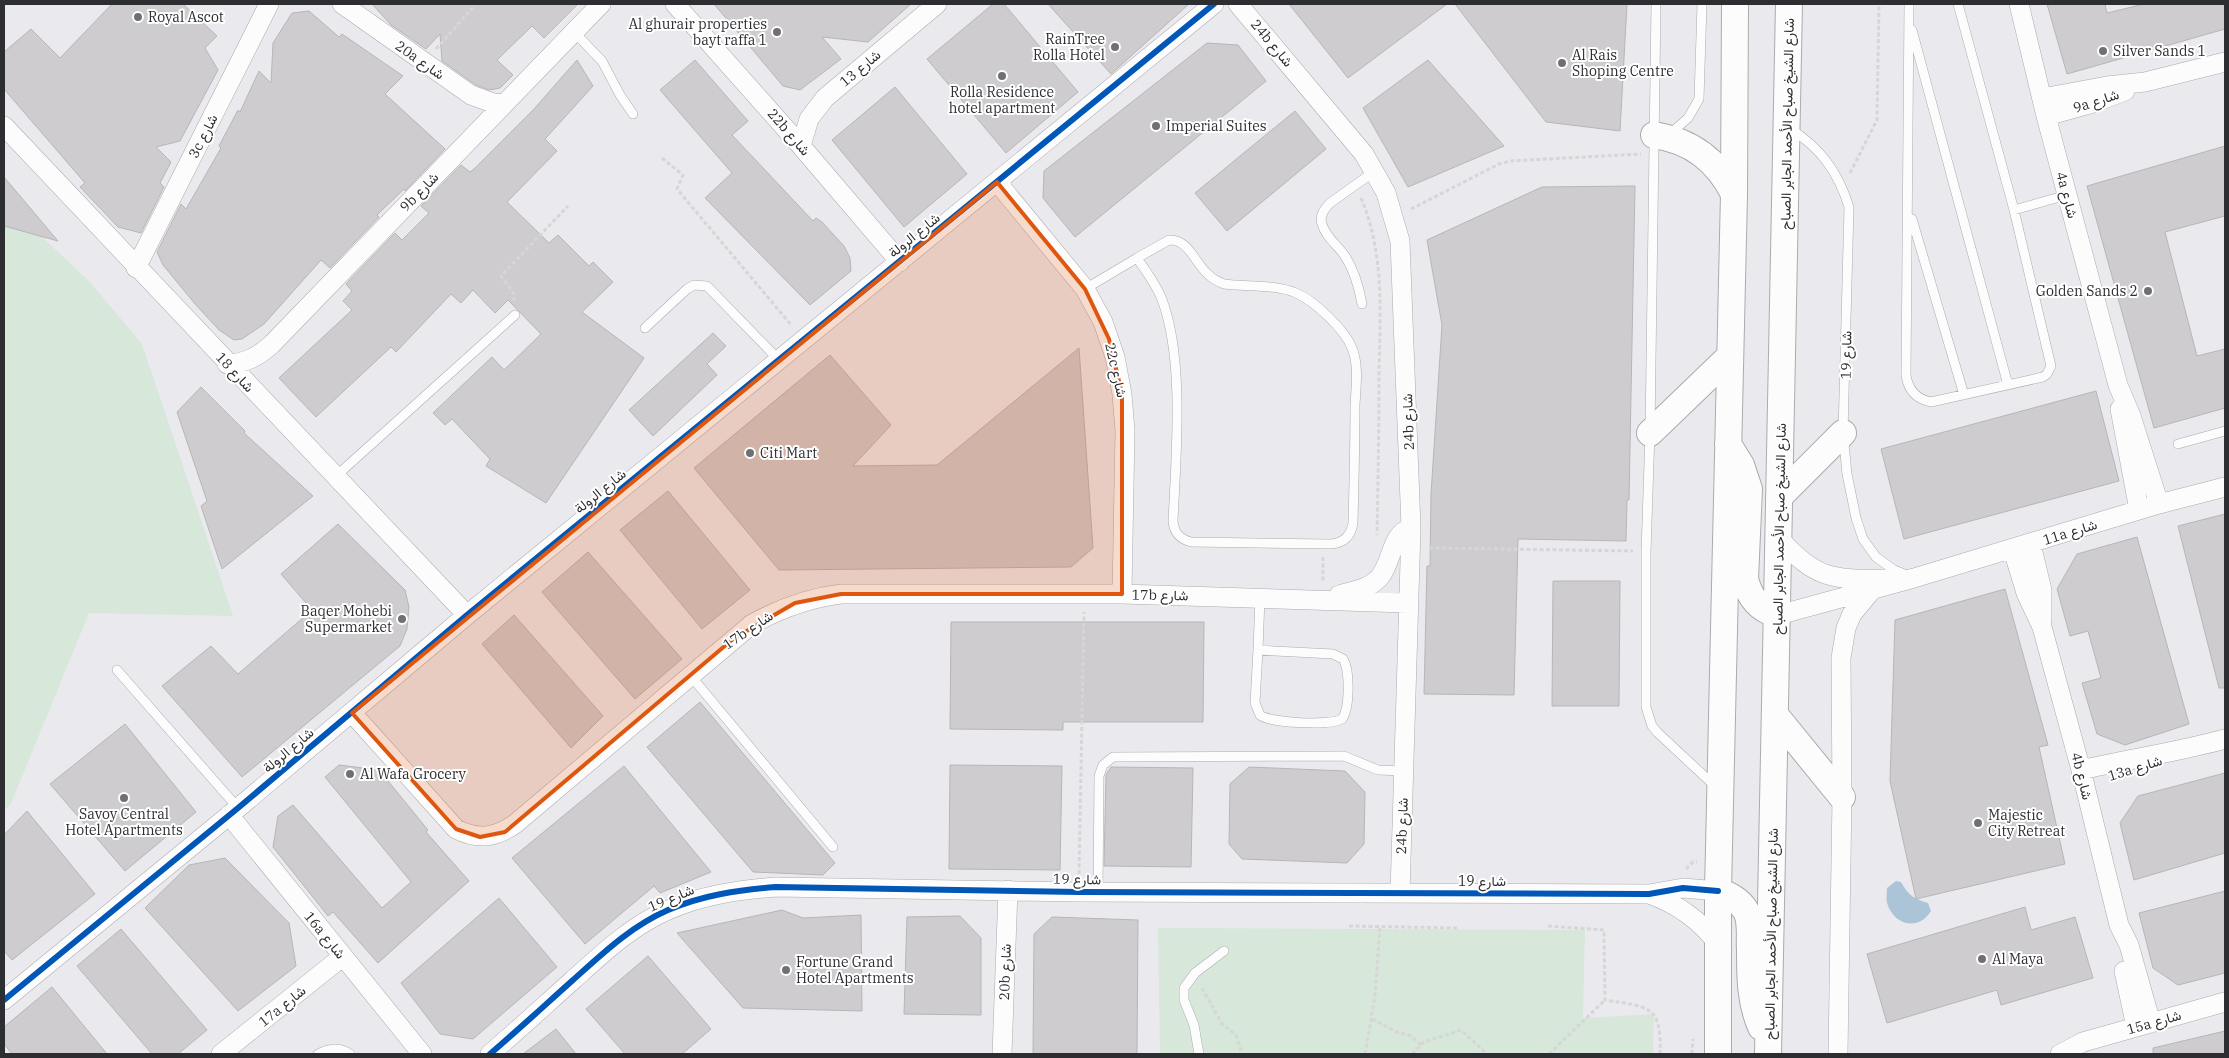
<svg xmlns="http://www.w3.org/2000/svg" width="2229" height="1058" viewBox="0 0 2229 1058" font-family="'IBM Plex Serif',Vazirmatn,serif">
<rect width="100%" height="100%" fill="#eaeaee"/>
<path fill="#d7e7da" d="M4 226 41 236 90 282 142 344 233 616 89 613 10 806 4 809Z
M1158 928 1585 930 1583 1018 1654 1014 1653 1054H1160Z"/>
<path fill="#acc4d7" d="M1896 881 1901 882C1908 895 1914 899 1928 903L1931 911C1919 931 1894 926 1887 903 1886 899 1887 892 1887 888Z"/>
<path fill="#ceccce" stroke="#b7b5b6" d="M112 4H183L217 36 205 48 218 70 180 141 156 147 171 162 160 183 164 187 141 233 118 227 80 187 85 183 4 89V52L31 29 60 58Z
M372 4H578L544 38 532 26 497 60 513 75 500 88 489 90 476 85 442 61 440 34 426 49 391 25Z
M714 4H911L868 42 822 37 841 59 800 90 783 86Z
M993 4H1004L1078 92 1006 153 927 59Z
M1048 4H1189L1111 74Z
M1289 4H1447L1348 78Z
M1455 4H1627L1620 131 1546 122Z
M2047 4H2105L2107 13 2144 4H2225V29L2067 74Z
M309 11 339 37 342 34 403 76 385 94 445 149 405 191 404 189 377 215 379 217 330 268 321 260 264 324 242 339 234 340 219 330 196 305 163 265 157 252 181 204 186 209 221 148 219 146 238 110 240 112 259 71 271 83 273 43 292 13Z
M1207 43 1238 45 1266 81 1075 237 1043 198 1044 171Z
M577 60 593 86 545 139 557 151 507 202 549 243 558 235 589 266 593 262 613 282 582 312 644 358 546 503 486 466 490 459 452 419 445 425 433 413 492 357 504 370 541 334 508 300 495 313 473 290 461 303 451 294 396 352 391 347 316 417 279 378 352 310 343 301 352 291 346 284 395 233 402 240 429 213 421 206 461 165 470 172 474 169 534 109Z
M695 60 748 121 732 135 813 221 816 218 822 222 844 246 850 258 851 271 810 305 705 198 732 173 660 90Z
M1428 60 1504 146 1408 187 1363 108Z
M895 87 967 174 904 227 832 140Z
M1295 111 1326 149 1227 231 1195 193Z
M2225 146V216L2165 232 2197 356 2225 349V408L2154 428 2087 186Z
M4 177 58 241 4 226Z
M1635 186 1629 500H1627L1626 541 1518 539 1514 695 1424 694 1427 566H1430L1431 494 1442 325 1427 240 1542 187Z
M713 333 726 346 707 364 717 375 653 436 629 410Z
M1079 348 1093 548 1071 567 779 570 694 468 830 355 891 425 853 466 937 465Z
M201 387 245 431 244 433 313 496 222 569 201 506 207 501 177 412Z
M2096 391 2119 481 1904 539 1881 449Z
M668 491 750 590 702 629 620 530Z
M2225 514V688H2219L2178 526Z
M338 524 405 590 409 607 407 629 400 646 242 777 162 686 211 646 238 674 312 610 281 574Z
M2137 537 2189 724 2125 745 2097 734 2082 683 2101 678 2088 631 2070 636 2057 589 2077 554Z
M588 552 682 659 635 699 542 592Z
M1553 581H1620L1619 706H1552Z
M2005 589 2048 745 2039 747 2065 864 1916 899 1890 781 1895 620Z
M514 615 603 716 571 748 482 644Z
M951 622H1204L1203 722H1063V730L950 729Z
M700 702 835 863 823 875 753 872 647 747Z
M125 724 196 812 125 871 50 784Z
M339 765 379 770 428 830 426 832 469 881 378 963 333 912 328 916 273 847 278 816 293 805 382 908 411 882 325 777Z
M950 765 1062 766 1060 870 949 869Z
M624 766 711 872 660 893 654 886 585 944 512 858Z
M1111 767 1193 768 1191 867 1104 866 1106 775Z
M1249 767 1345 771 1365 792 1364 844 1347 863 1242 859 1229 844 1230 784Z
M2225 773V853L2134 880 2120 823 2138 796Z
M27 811 95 894 12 960 4 951V835Z
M225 858 289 923 296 966 238 1011 145 908 189 865Z
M2225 891V973L2178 985 2153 968 2139 913Z
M499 898 557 967 473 1039 440 1034 401 983Z
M2025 907 2031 930 2075 917 2093 978 2001 1005 1997 990 1887 1023 1867 954Z
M782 910 803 918 861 915 862 1011 743 1008 677 933Z
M960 916 981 938V1015L904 1014 907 917Z
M1052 917 1138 920 1137 1054H1033L1034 934Z
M121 929 207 1030 178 1054H152L77 966Z
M648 956 711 1029 682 1054H625L586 1009Z
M52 987 107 1054H12L4 1044V1027Z
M556 1029 576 1054H523Z
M2225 1031V1054H2153V1048Z"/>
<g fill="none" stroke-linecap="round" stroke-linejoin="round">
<g stroke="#ababae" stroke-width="10">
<path id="lane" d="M1656 4 1650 433 1646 552V707L1652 726 1658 733 1716 787
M1909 4 1906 375C1908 390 1916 399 1931 402L2043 377 2047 374 2051 366 2014 210 1958 4
M1912 30 2008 385
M574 32 602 61 620 95 633 114
M1789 128C1821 148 1838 172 1849 207L1843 433 1847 474 1856 518 1863 539 1876 557 1894 570 1909 576
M1670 134 1688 118 1699 99 1702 4
M2014 210 2067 195
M1912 219 1964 395
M1169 240C1190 239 1195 265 1210 276 1214 280 1219 282 1224 284 1247 287 1275 284 1296 293 1315 301 1345 330 1352 348 1359 365 1356 387 1355 405 1355 445 1354 484 1353 523 1351 536 1344 543 1331 544L1191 542C1180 539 1174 533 1173 521 1176 456 1185 357 1161 297 1155 283 1146 271 1137 258Z
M1085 289 1137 258
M1362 304C1359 287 1354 270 1345 256 1338 246 1325 236 1322 224 1319 216 1324 209 1330 203L1375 171
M645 328 687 289 694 285 707 286 779 360
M2178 444 2225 431
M335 477 515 315
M1258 650 1333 654 1343 659C1350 670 1350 708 1342 719 1330 726 1270 723 1260 715L1255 703Z
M1258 650 1260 598
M117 670 238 808
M690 675 833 847
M1098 892 1099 776 1103 765 1113 757 1344 756 1378 770 1404 771
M318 1054C328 1048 340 1047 350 1054
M1199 1054 1194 1025 1184 1000V988L1195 973 1224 951"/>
</g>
<g stroke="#ababae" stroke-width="20">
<path id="street" d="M342 4 471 95 493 103 504 104
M675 4 801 146 900 262
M1238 4 1364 154 1386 193 1400 241 1411 528 1400 893
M2019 4 2046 116 2118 385 2131 416 2159 504
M2042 98 2107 86 2145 82 2225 62
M2046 116 2093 103 2125 91
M4 126 467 615
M801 146 809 119 825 98 937 4
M997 182 1085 289 1103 322 1115 357 1122 394 1125 431 1122 594
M136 268 269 4
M227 364C246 363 258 357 272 344L601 4
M2120 409 2139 510
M1779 538C1815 579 1833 580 1885 579
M2031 544 2042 590V620
M2013 550 2026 593 2042 627 2081 770 2119 925 2129 945 2151 1023
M1339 595C1353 591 1368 589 1378 579 1393 564 1390 533 1411 528
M1778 615 1914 578 2159 504 2225 487
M352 713 456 829C478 840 495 838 515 824L752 624C781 608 808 598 841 594H1122L1407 603
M2081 770C2129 759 2178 752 2225 739
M229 815 422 1054
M1649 894C1678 904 1700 920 1719 945
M2124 971 2136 1027
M4 1000 238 808 467 615 1214 4
M221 1054 342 957
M490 1054C518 1030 545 1005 573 980 602 954 631 926 668 910 703 895 738 890 776 887L1079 892 1649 894 1683 888 1718 891
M1002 1054 1008 890
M1838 1054 1842 797 1841 658 1846 628 1852 614 1872 590
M2060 1054 2083 1042 2225 1002"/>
</g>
<g stroke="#ababae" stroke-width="28">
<path id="secondary" d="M1654 135C1692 141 1717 160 1734 194
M1650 433 1730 356
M1728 444 1741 465 1749 489 1745 579C1750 599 1759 609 1778 615
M1779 497 1843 433
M1776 716 1842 797
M1718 891C1729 895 1740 900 1746 911 1752 922 1749 938 1750 950 1750 977 1750 1002 1761 1027
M1718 1054V891L1734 194 1735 4
M1768 1054 1789 4"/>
</g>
<path stroke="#d6d6d6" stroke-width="3" stroke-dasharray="4 2.5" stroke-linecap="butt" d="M436 49 476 4
M662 158 683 175 677 189 792 326
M1850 173 1877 120 1879 4
M1361 198C1385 254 1380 316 1379 375 1379 428 1378 481 1377 535
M1411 209 1499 164 1510 161 1641 154
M514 301V294L501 276 568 206
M1429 548 1633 551
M1323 557V581
M1686 869 1693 862H1697
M1079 874 1084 612
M1349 926 1459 928
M1548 926 1604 930 1605 1000C1648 1007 1662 1004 1660 1054
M1202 988 1222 1024 1236 1035 1242 1054
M1372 1019 1397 1032 1411 1036 1421 1045
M1365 1054 1375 996 1380 927
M1412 1054 1424 1042 1461 1030 1487 1054
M1549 1054 1605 1000
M1692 1054 1693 1039"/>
<use href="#lane" stroke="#fcfcfc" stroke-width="9"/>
<use href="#street" stroke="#fcfcfc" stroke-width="19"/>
<use href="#secondary" stroke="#fcfcfc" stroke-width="26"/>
<g stroke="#fff" stroke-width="9">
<path id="cycleway" d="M4 1000 238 808 467 615 1214 4
M490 1054C518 1030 545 1005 573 980 602 954 631 926 668 910 703 895 738 890 776 887L1079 892 1649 894 1683 888 1718 891"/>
</g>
<use href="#cycleway" stroke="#0057b8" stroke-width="6"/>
</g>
<path fill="#df570e" fill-opacity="0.2" stroke="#df570e" stroke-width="4" stroke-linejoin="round" d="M997 182 1085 289 1109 339 1122 394V594H841L795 603 733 639 505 832 480 837 456 829 352 713Z"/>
<g fill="#6f7073" stroke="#fff" stroke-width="2">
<circle cx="138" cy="17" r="5"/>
<circle cx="777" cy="32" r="5"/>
<circle cx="1115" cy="47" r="5"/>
<circle cx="2103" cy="51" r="5"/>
<circle cx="1562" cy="63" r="5"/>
<circle cx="1002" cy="76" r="5"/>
<circle cx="1156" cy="126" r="5"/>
<circle cx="2148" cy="291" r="5"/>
<circle cx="750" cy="453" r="5"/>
<circle cx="402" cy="619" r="5"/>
<circle cx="350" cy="774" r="5"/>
<circle cx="124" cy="798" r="5"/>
<circle cx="1978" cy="823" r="5"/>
<circle cx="1982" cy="959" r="5"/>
<circle cx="786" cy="970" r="5"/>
</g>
<g text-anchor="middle" stroke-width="4" stroke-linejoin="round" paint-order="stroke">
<g font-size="14" fill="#2d2e31" stroke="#fff" text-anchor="start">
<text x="148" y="22">Royal Ascot</text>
<text x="767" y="29" text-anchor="end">Al ghurair properties<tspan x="767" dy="16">bayt raffa 1</tspan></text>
<text x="1105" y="44" text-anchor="end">RainTree<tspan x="1105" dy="16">Rolla Hotel</tspan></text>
<text x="2113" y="56">Silver Sands 1</text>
<text x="1572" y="60">Al Rais<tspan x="1572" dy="16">Shoping Centre</tspan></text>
<text x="1002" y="97" text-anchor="middle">Rolla Residence<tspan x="1002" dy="16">hotel apartment</tspan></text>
<text x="1166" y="131">Imperial Suites</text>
<text x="2138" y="296" text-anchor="end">Golden Sands 2</text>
<text x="760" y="458">Citi Mart</text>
<text x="392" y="616" text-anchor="end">Baqer Mohebi<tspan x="392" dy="16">Supermarket</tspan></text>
<text x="360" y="779">Al Wafa Grocery</text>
<text x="124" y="819" text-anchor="middle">Savoy Central<tspan x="124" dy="16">Hotel Apartments</tspan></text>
<text x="1988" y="820">Majestic<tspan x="1988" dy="16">City Retreat</tspan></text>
<text x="1992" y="964">Al Maya</text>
<text x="796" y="967">Fortune Grand<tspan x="796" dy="16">Hotel Apartments</tspan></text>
</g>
<g font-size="14" fill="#2d2e31" stroke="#fff">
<text transform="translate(1272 43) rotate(50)" y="5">24b شارع</text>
<text transform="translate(420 60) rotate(35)" y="5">20a شارع</text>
<text transform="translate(860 68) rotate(-40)" y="5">شارع 13</text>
<text transform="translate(2096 101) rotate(-18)" y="5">9a شارع</text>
<text transform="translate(1787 124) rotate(-89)" y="5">شارع الشيخ صباح الأحمد الجابر الصباح</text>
<text transform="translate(789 132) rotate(49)" y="5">22b شارع</text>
<text transform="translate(203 136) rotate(-63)" y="5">3c شارع</text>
<text transform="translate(419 192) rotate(-46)" y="5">9b شارع</text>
<text transform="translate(2067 195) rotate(75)" y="5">4a شارع</text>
<text transform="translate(914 235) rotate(-39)" y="5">شارع الرولة</text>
<text transform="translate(1846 355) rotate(-89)" y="5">شارع 19</text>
<text transform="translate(1116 370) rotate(77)" y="5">22c شارع</text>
<text transform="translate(235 372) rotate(47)" y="5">شارع 18</text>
<text transform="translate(1408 422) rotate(-92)" y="5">24b شارع</text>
<text transform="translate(600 491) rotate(-39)" y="5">شارع الرولة</text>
<text transform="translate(1779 529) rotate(-89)" y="5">شارع الشيخ صباح الأحمد الجابر الصباح</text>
<text transform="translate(2070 532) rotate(-17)" y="5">11a شارع</text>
<text transform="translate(1160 595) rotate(1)" y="5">17b شارع</text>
<text transform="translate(748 630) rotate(-34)" y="5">17b شارع</text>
<text transform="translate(288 750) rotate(-40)" y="5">شارع الرولة</text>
<text transform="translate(2135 768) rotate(-17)" y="5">13a شارع</text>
<text transform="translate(2082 776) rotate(76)" y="5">4b شارع</text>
<text transform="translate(1402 826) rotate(-88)" y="5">24b شارع</text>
<text transform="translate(1077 879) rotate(1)" y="5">شارع 19</text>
<text x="1482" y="886">شارع 19</text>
<text transform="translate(671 898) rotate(-23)" y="5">شارع 19</text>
<text transform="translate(1771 934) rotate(-89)" y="5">شارع الشيخ صباح الأحمد الجابر الصباح</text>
<text transform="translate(325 935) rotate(51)" y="5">16a شارع</text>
<text transform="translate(1005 972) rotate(-88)" y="5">20b شارع</text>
<text transform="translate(282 1006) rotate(-39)" y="5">17a شارع</text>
<text transform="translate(2154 1022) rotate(-16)" y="5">15a شارع</text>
</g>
</g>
<rect width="2229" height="1058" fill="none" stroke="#2d2e31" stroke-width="10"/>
</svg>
